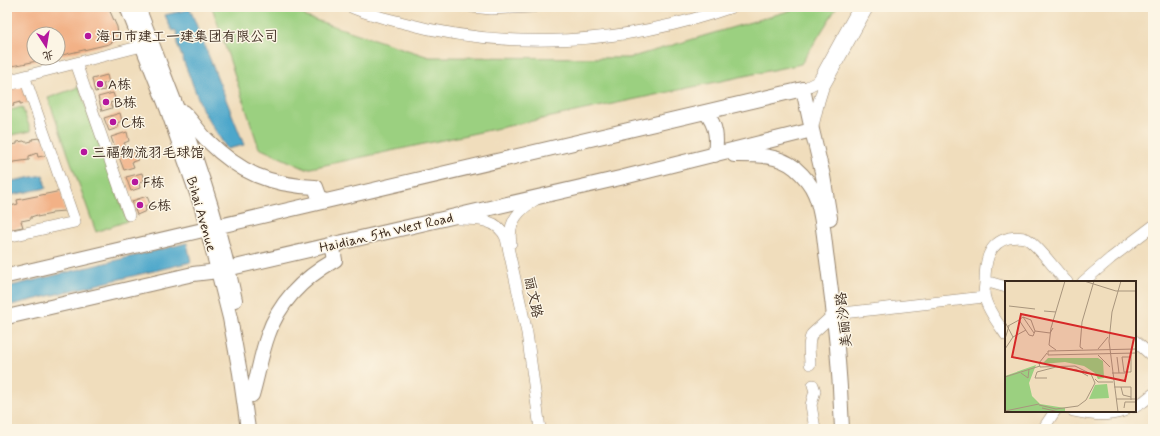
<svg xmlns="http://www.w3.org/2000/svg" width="1160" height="436" viewBox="0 0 1160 436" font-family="Mynerve,'LXGW WenKai TC',sans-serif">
<rect width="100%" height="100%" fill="#fcf5e5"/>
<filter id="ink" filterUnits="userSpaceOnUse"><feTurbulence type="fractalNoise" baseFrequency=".025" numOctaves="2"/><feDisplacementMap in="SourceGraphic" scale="8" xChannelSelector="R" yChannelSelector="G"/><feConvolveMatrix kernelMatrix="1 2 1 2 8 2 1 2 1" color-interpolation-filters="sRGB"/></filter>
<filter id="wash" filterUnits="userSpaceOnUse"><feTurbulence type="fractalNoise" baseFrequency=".012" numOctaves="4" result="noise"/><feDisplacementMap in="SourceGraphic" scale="16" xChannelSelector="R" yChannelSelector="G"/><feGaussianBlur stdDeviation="0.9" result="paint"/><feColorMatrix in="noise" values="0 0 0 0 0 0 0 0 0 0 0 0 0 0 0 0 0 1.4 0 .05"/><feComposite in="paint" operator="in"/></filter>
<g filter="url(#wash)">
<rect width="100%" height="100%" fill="#f0ddbc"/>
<path fill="#9bd080" stroke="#6b7d4f" d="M212 7H298L306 17 429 57 629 58 802 7H837L801 64 306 169 259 148Z
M79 87 127 221 96 232 48 98Z
M22 107 31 131 7 136V111Z"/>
<path fill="#4ea7cb" stroke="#446874" d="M190 9 237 127 244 145 227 149 203 111 177 44 178 39 177 32 174 30 172 31 165 15Z
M43 175 46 188 7 196V182Z
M187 243 191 262 7 306V287Z"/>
<g id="blocks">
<path fill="#f2b186" d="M7 7H108L117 27 118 35 116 40 109 44 58 56V34H34V58L47 59 7 67Z
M107 75 109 83 103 84 105 90 95 92 92 79Z
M24 86 28 103 20 104V102L13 104 14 106 7 107V87Z
M113 93 116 101 110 103 112 108 102 111 98 97Z
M120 113 122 121 117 123 118 128 109 131 104 118Z
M127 132 129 141 124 143 126 148 116 151 111 137Z
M39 138V139L45 138 48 155 38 157 37 153 29 156V160L7 163V144L11 143V145L17 144V142L24 141 25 142H28L32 141V139Z
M135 152 138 160 132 162 134 167 124 170 119 157Z
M142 173 144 181 139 183 140 188 131 191 126 177Z
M61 191 65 211 52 212V214L37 217V215L31 217V219L21 221 23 227 7 230V207L18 204 17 200Z
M147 196 150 204 145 206 146 211 137 215 132 201Z"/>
</g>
</g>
<g filter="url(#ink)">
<use href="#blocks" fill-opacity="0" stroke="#96846d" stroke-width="1"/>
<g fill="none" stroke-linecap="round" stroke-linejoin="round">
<g stroke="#96846d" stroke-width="12">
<path id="minor" d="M351 7C367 14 384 18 400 22 509 52 626 44 732 7
M472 7 491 9 533 7
M76 63 129 215
M17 78 142 46
M7 85 26 81 75 222 7 237
M803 89 817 82 821 76 859 7
M813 126 819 101 823 88 868 7
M460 219C478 219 498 219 506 238L527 333 540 429
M511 243C507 221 520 209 538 198
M985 281 1006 287
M1083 282 1111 258 1153 226
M1006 335C999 325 987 309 985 298 983 293 985 287 985 282 985 264 987 243 1009 238 1015 237 1022 237 1027 239 1039 246 1056 271 1067 282
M1135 341 1153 357
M810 364C810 354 807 343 812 334L834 314 984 297
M813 385 815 391 811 405 815 429
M1135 407 1143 402 1153 394
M1073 411C1091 415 1106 417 1124 411
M1043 429 1055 411"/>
</g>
<g stroke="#96846d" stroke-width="16">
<path id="major" d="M127 7 167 108 202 208 230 318 240 373 248 429
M138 7C157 58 178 109 196 160 212 206 225 253 235 300
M183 112C192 120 198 131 207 140 240 173 269 185 315 187L319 198 325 201
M706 113C717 126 717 139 715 155
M812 130 823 176 830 218
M734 155C755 155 778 154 795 168 803 175 811 184 815 194 823 213 824 240 827 260 835 316 840 372 842 429
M7 276 803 89 812 130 620 178 218 271 193 274 7 317
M252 395C258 375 261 354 268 335 279 302 305 277 335 260L333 249 336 246 343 242"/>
</g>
<use href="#minor" stroke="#fff" stroke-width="11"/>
<use href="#major" stroke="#fff" stroke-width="14"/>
</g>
</g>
<g fill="#b5179e" stroke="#fcf5e5" stroke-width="1.5">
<circle cx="88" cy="36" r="4"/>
<circle cx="100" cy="84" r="4"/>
<circle cx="106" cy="102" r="4"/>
<circle cx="113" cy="122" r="4"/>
<circle cx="84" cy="152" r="4"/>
<circle cx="135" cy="182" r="4"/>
<circle cx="140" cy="205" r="4"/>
</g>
<g text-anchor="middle" stroke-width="3" stroke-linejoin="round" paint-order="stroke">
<g font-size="14" fill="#3b2a1e" stroke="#fcf5e5" text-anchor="start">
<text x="96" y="41">海口市建工一建集团有限公司</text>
<text x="108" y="89">A栋</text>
<text x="114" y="107">B栋</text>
<text x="121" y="127">C栋</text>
<text x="92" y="157">三福物流羽毛球馆</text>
<text x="143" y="187">F栋</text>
<text x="148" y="210">G栋</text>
</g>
<g font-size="14" fill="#3b2a1e" stroke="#fcf5e5">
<text transform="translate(202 214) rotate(74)" y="5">Bihai Avenue</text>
<text transform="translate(386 232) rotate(-13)" y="5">Haidian 5th West Road</text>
<text transform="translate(534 297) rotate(78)" y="5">丽文路</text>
<text transform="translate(843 320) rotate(-96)" y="5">美丽沙路</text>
</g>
</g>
<g transform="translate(1005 281)">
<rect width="131" height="131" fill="#f0ddbc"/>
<path d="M43 77H93L98 80 99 97 93 98 90 92 79 85 60 81 37 83ZM31 84 24 102 27 115 35 123 60 127V131H0V95ZM102 103 104 117 84 118 90 104Z" fill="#9bd080"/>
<path fill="none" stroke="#a8957d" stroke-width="1" d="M79 0 111 10H131M4 25 30 28M39 30 51 31M18 36 26 39 30 50 28 55 24 54 14 39ZM18 36 29 52M0 41 8 56 0 68M3 45 14 39M30 50 45 52 48 47M8 56 21 49M0 58 4 45M78 68 75 66 77 41 89 0M93 68 103 56M131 68 43 70V74L131 72M51 69 44 64 46 47 60 0M126 73V91H119L117 76H126M93 74 105 86M112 76 114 92M16 92 23 97 24 88M107 92H120M0 96 35 85M42 97H30L32 91 51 86 72 89 83 95M90 98 93 101H108M109 106H126V119M116 106 118 114 126 116M111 118H131M34 124 51 128 73 125 81 119 90 102 86 93 70 85 35 86 34 82 42 72M37 127 54 131M119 127 120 121H131M0 130 34 123M113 131 104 60 107 31 116 0"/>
<path fill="#d62828" fill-opacity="0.15" stroke="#d62828" stroke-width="2" d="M16 33 129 57 120 100 7 76Z"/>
<rect width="131" height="131" fill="none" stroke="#3b2a1e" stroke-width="2"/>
</g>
<rect width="1160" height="436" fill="none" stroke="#fcf5e5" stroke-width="24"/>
<g transform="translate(46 46) rotate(168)"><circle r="19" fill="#fcf5e5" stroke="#afa495"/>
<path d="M0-3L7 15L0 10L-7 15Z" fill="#b5179e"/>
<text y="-6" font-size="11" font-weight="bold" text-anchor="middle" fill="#3b2a1e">北</text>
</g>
</svg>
